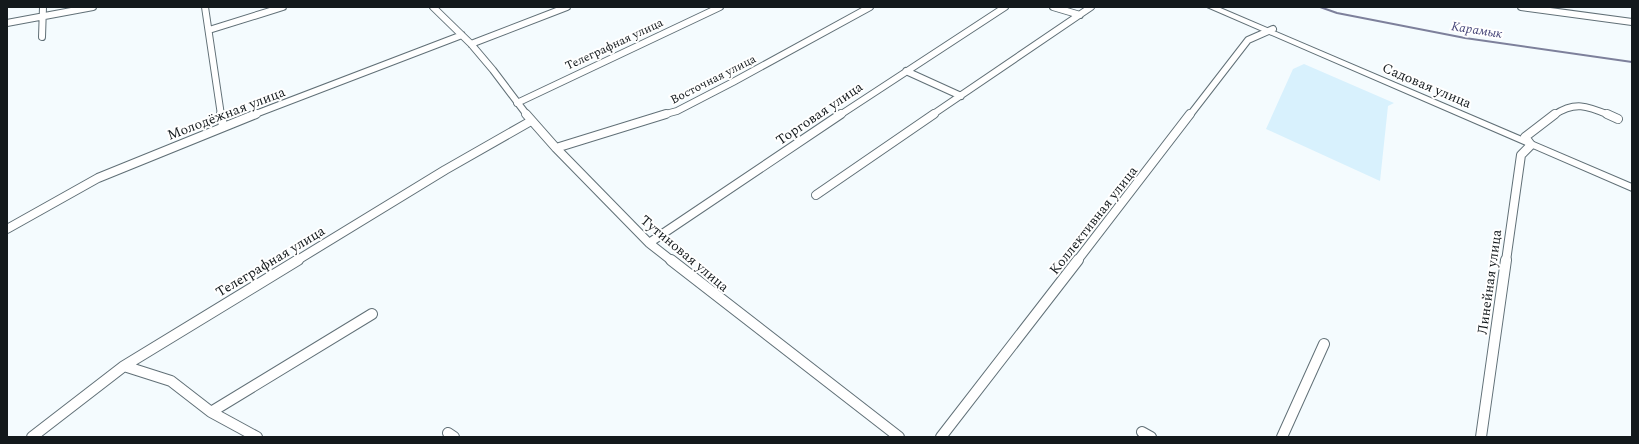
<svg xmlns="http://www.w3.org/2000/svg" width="1639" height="444" viewBox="0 0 1639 444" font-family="Spectral,serif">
<rect width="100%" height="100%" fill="#f4fbfe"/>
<path fill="#d8f1fd" d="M1304 64 1394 103 1388 106 1380 181 1266 129 1293 69Z"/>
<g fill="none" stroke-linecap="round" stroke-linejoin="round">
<path stroke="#7d809b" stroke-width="2" d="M1320 7 1337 13 1465 38 1632 62"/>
<g stroke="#617077" stroke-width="8">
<path id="street-far2" d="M205 7 221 115
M433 7 471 44 493 70 527 115
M1053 7 1080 15
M1521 7 1632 22
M7 23 93 7
M209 30 283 7
M42 37 43 7
M471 44 567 7
M906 71 961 96
M517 103 720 7
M253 115 462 35
M662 115 677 111 733 82 870 7
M840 115 1005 7
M932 115 1091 7
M1190 115 1248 40 1273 29
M1554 115C1575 101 1587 106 1609 115"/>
</g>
<g stroke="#617077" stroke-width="10">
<path id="street-far1" d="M221 114 223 127
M526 114 556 148 649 243 672 261
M1607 114 1618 119
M556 148 666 114
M816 195 934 114
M7 229 98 178 256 114
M649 243 841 114
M296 261 445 170 531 121
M1077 261 1190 114
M1506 261 1521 155 1531 145 1525 137 1555 114"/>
</g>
<g stroke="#617077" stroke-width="12">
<path id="street" d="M671 260 899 437
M124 366 171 381 211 412 257 437
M211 412 372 314
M1142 432 1151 437
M448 433 454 437
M32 437 124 366 298 260
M941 437 1078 260
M1282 437 1324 344
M1481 437 1506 260"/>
</g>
<g stroke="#617077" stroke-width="2">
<path id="secondary" d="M1207 7H1218L1632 184V191Z"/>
</g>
<use href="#street-far2" stroke="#fff" stroke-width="6"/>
<use href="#street-far1" stroke="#fff" stroke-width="8"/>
<use href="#street" stroke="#fff" stroke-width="10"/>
<use href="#secondary" fill="#fff" fill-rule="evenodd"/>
</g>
<g text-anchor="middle" stroke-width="4" stroke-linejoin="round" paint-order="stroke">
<g font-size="12" fill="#13191c" stroke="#fff">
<text transform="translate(614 44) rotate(-25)" y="4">Телеграфная улица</text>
<text transform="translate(713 79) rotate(-27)" y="4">Восточная улица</text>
</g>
<g font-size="13" font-style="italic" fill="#454578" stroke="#fff">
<text transform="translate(1477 29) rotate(9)" y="5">Карамык</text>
</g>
<g font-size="14" fill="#13191c" stroke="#fff">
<text transform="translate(1427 85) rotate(23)" y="5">Садовая улица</text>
<text transform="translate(226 113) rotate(-21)" y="5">Молодёжная улица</text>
<text transform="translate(819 113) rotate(-34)" y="5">Торговая улица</text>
<text transform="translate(1093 220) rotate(-52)" y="5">Коллективная улица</text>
<text transform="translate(685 253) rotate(40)" y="5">Тутиновая улица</text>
<text transform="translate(270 261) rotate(-31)" y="5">Телеграфная улица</text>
<text transform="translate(1489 282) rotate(-82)" y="5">Линейная улица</text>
</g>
</g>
<rect width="1639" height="444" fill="none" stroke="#13191c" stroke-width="16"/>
</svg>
